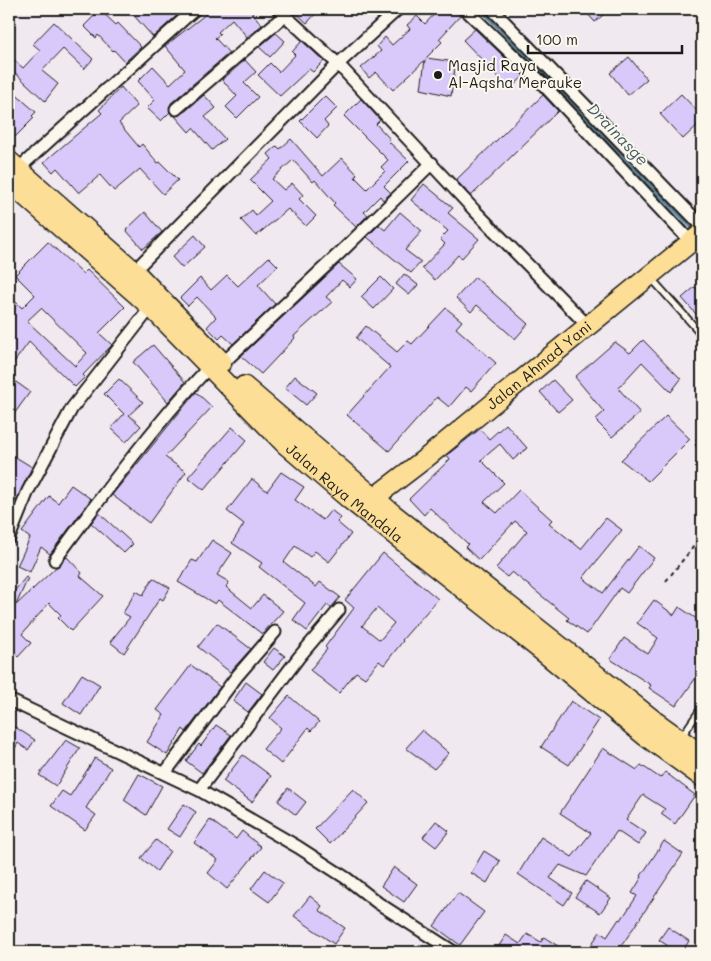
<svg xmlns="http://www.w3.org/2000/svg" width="711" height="961" viewBox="0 0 711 961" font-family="Mali,sans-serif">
<rect width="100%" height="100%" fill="#f1e9f0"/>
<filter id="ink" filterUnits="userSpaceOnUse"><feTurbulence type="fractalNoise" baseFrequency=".02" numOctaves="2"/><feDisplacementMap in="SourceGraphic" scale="10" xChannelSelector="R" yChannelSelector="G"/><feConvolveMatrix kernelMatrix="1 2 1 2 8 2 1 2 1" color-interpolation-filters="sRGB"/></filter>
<g filter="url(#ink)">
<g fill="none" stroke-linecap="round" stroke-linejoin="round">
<path stroke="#62889c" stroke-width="3" d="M480 9 695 231
M630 167 687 228"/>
</g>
<path fill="#d9c9fa" stroke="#1c1c1c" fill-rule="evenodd" d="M128 9H184L153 37Z
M202 9H249L262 25 247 37 232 19 218 32 220 34 215 38 229 53 171 103 170 112 161 121 147 108 155 100 138 81 153 66 170 84 185 70 165 46 206 14Z
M292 9H320L307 23Z
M439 9H452L460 16 439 39 442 42 426 58 456 62 451 96 421 89 425 60 393 90 376 72 369 78 361 68 381 51 377 46 385 37 392 45 410 29 407 25 417 16 425 24Z
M583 9H610L595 22Z
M100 10 116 25 118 23 141 47 125 62 114 50 113 51 98 35 96 38 84 26Z
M54 22 93 59 84 69 63 49 42 71 58 84 45 101 9 67V55L23 68 40 50 33 44Z
M475 29 524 76 510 89 463 40Z
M276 33 285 41 270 57 259 47Z
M302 41 324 61 313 72 309 69 280 96 258 75 270 63 279 72 295 55 292 52Z
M629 57 647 79 628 95 610 73Z
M245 60 256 72 244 83 258 97 237 118 226 107 237 96 222 80Z
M121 87 137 106 119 123 139 147 142 144 158 163 160 162 178 180 163 194 140 169 114 191 100 175 79 193 57 168 53 172 44 162 102 113 99 110Z
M13 92 36 112 32 116 34 118 14 138 9 132V97Z
M681 94 702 116V121L683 139 660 114Z
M204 95 216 108 205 117 225 139 212 150 193 128 189 132 175 116 181 115Z
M543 95 558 111 471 196 456 180Z
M325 96 337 108 324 121 328 126 317 138 300 121Z
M361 99 380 120 376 124 390 139 388 141 409 161 384 186 391 193 383 200 380 196 364 212 368 215 356 227 333 205 335 203 315 180 313 182 293 160 272 179 284 190 292 183 303 195 299 199 316 216 306 226 288 209 256 236 241 220 252 210 256 215 271 201 250 180 272 159 268 154 277 146 280 149 291 139 323 176 342 158 357 174 355 177 367 189 385 171 381 167 388 160 344 116Z
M424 184 453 208 448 213 479 239 462 258 458 255 435 280 422 268 445 244 440 239 448 231 411 200Z
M145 212 162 232 143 249 126 230Z
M400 212 422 231 405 250 421 262 411 273 367 237 379 225 385 230Z
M195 235 205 247 182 268 172 257Z
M48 242 83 274 87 270 125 307 99 333 112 345 83 375 85 377 75 387 29 342 9 369V295L22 308 35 295 15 275ZM41 308 87 353 75 366 27 321Z
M269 257 278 266 258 285 275 304 233 344 223 335 219 339 207 327 216 317 197 297 188 306 180 298 200 278 211 290 227 275 238 286Z
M339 264 357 279 350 287 342 280 326 297 332 302 294 336 295 338 261 374 241 356Z
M404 274 418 285 409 295 396 284Z
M381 277 393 289 374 309 361 297Z
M475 277 528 324 515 339 477 305 471 312 456 298Z
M695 287 702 295V321L682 298Z
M446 308 462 321 456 328 496 363 471 391 466 387 449 407 437 397 389 451 347 415 390 367 356 338 366 326 397 352 408 341 412 344Z
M643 340 681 379 671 392 642 362 618 388 640 413 612 437 595 420 604 412 575 377 615 342 630 353Z
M153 345 185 382 168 402 133 362Z
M295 376 317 393 306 405 285 388Z
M9 377 30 392 9 421Z
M119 379 143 402 129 415 141 426 126 442 111 428 124 414 104 394Z
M553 380 572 400 558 412 540 392Z
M196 392 212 407 165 457 186 472 149 523 112 495Z
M666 416 690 439 648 481 621 460Z
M506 424 527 448 513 460 500 444 481 460 504 483 484 502 497 513 519 490 552 520 549 523 581 549 606 518 622 530 583 578 603 593 639 546 654 558 627 593 620 588 587 634 567 620 569 618 512 572 507 577 496 568 527 531 515 521 479 560 465 547 468 544 430 508 424 515 409 499 450 459 447 455 480 429 489 439Z
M232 427 247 440 204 490 188 477Z
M9 453 32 467 16 501 9 498Z
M281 472 304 487 295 500 323 520 331 510 341 518 337 522 351 534 329 562 315 551 310 557 295 546 284 562 316 587 320 582 340 597 331 608 327 605 307 631 293 620 305 603 259 567 262 563 232 543 244 524 227 511 252 479 267 491Z
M71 485 91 499 50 554 41 547 30 572 17 566 30 538 22 532 49 496 58 503Z
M99 513 133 544 124 553 91 523Z
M212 540 232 553 217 575 229 582 226 587 252 608 263 595 283 611 262 634 218 600 215 604 178 582 192 560 197 562Z
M383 553 438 599 402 640 403 641 384 665 379 661 365 678 356 672 339 693 310 670 327 649 325 647 354 608 345 600ZM377 608 394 623 380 640 362 626Z
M67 557 82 573 80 576 103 596 71 631 58 618 61 615 49 603 22 634 31 643 18 657 15 654 9 668V647L14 641 9 635V597L26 577 28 578 16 605Z
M153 578 170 588 163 600 160 598 124 653 110 642 130 617 123 613 136 591 143 595Z
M654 600 674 615 679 607 697 619 702 612V669L676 706 649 688 651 685 610 659 624 638 648 654 658 638 637 623Z
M217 623 251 649 230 672 198 647Z
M274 648 285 656 273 670 263 662Z
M191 665 220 687 186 732 183 729 167 755 147 742 164 715 157 710Z
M82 674 100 685 81 715 63 703Z
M246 682 262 694 248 712 233 701Z
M289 696 319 722 311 731 308 728 281 764 263 749 281 728 270 718Z
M571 701 599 720 569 765 541 747Z
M9 723 35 740 28 750 18 743 9 759Z
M216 725 231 735 202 773 186 761 199 744 201 746Z
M422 730 449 753 434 769 406 748Z
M66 740 80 748 56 786 39 775Z
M603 748 637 770 641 765 660 778 665 772 695 795 675 824 661 814 665 809 643 795 626 820 646 833 638 845 617 831 586 876 560 865 550 878 572 893 564 905 518 874 541 837 572 857 591 833 560 813Z
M243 755 271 776 252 802 223 781Z
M95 758 111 768 86 808 96 815 85 830 51 806 62 791 70 796Z
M139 774 162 786 146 815 124 800Z
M288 788 306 802 296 815 278 801Z
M353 789 368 803 330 844 315 829Z
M184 804 196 812 180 837 167 829Z
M210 820 236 839 242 831 261 847 227 889 208 873 218 860 194 843Z
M436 821 449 831 436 847 423 837Z
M156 840 170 851 157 871 141 858Z
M664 841 683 854 624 942 616 952H586L600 932 607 937 619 919 621 920 637 896 632 893 642 877 641 876Z
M484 851 500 861 487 883 471 873Z
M394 867 417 884 404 902 381 886Z
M265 870 283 883 269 902 251 889Z
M586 881 611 898 600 913 575 897Z
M458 893 484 912 460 945 434 926Z
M310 896 322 906 319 910 345 928 334 944 294 916Z
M668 927 689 941 682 952H677L659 940Z
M527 934 541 942 544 937 567 952H495L506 935 520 944Z"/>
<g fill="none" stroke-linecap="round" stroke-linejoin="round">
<g stroke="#1c1c1c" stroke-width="9">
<path id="service" d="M652 279 702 335
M682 736 702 707"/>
</g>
<g stroke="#1c1c1c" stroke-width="15">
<path id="minor" d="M278 9 338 64 475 211 588 326
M465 9 539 80 691 242
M492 9 702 226
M176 109 285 15
M18 169 195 9
M134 271 338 64 398 9
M223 363 346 247 432 163
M9 538 28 491 72 408 151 307
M55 560C104 493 152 428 209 367
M9 700 199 790 298 847 346 878 378 903 454 952
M165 773 237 676 275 632
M199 790 299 657 339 610"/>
</g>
<g stroke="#1c1c1c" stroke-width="22">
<g id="trunk">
<path d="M9 161 134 271 222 362"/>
<path id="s1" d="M9 182 151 307 286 445 348 498 547 655 644 735 702 777"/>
<path d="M244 386 393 514 656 722 702 755"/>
<path id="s2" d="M368 505 375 497 426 458 702 233"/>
</g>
</g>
<path stroke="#1c1c1c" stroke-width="2" stroke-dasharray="4 4" stroke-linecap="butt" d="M702 430 695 443 702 455
M666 581 702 536"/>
<use href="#service" stroke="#fbf7ec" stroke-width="5.5"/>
<use href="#minor" stroke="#fbf7ec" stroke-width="11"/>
<use href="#trunk" stroke="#fcde96" stroke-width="19"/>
</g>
</g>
<circle fill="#1c1c1c" stroke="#fbf7ec" stroke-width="2" cx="438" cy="75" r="5"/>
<g text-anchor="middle" stroke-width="4" stroke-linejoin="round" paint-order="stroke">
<g font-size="15" fill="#1c1c1c" stroke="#fbf7ec" text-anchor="start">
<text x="448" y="71">Masjid Raya<tspan x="448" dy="17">Al-Aqsha Merauke</tspan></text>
</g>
<g font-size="15" fill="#1c1c1c" stroke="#fbf7ec">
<text dy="5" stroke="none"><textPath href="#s2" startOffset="221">Jalan Ahmad Yani</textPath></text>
<text dy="5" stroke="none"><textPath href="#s1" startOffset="458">Jalan Raya Mandala</textPath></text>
</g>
<g font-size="16" font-style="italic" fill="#455b67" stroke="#fbf7ec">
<text transform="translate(618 134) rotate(46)" y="6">Drainasge</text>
</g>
</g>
<rect width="711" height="961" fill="none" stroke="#fbf7ec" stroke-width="30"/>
<rect x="15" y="15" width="681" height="931" fill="none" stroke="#1c1c1c" stroke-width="2" filter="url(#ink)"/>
<path d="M528 45v8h154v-8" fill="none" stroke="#1c1c1c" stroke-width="2.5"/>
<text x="536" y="45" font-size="15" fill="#1c1c1c" stroke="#fbf7ec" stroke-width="4" paint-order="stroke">100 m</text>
</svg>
